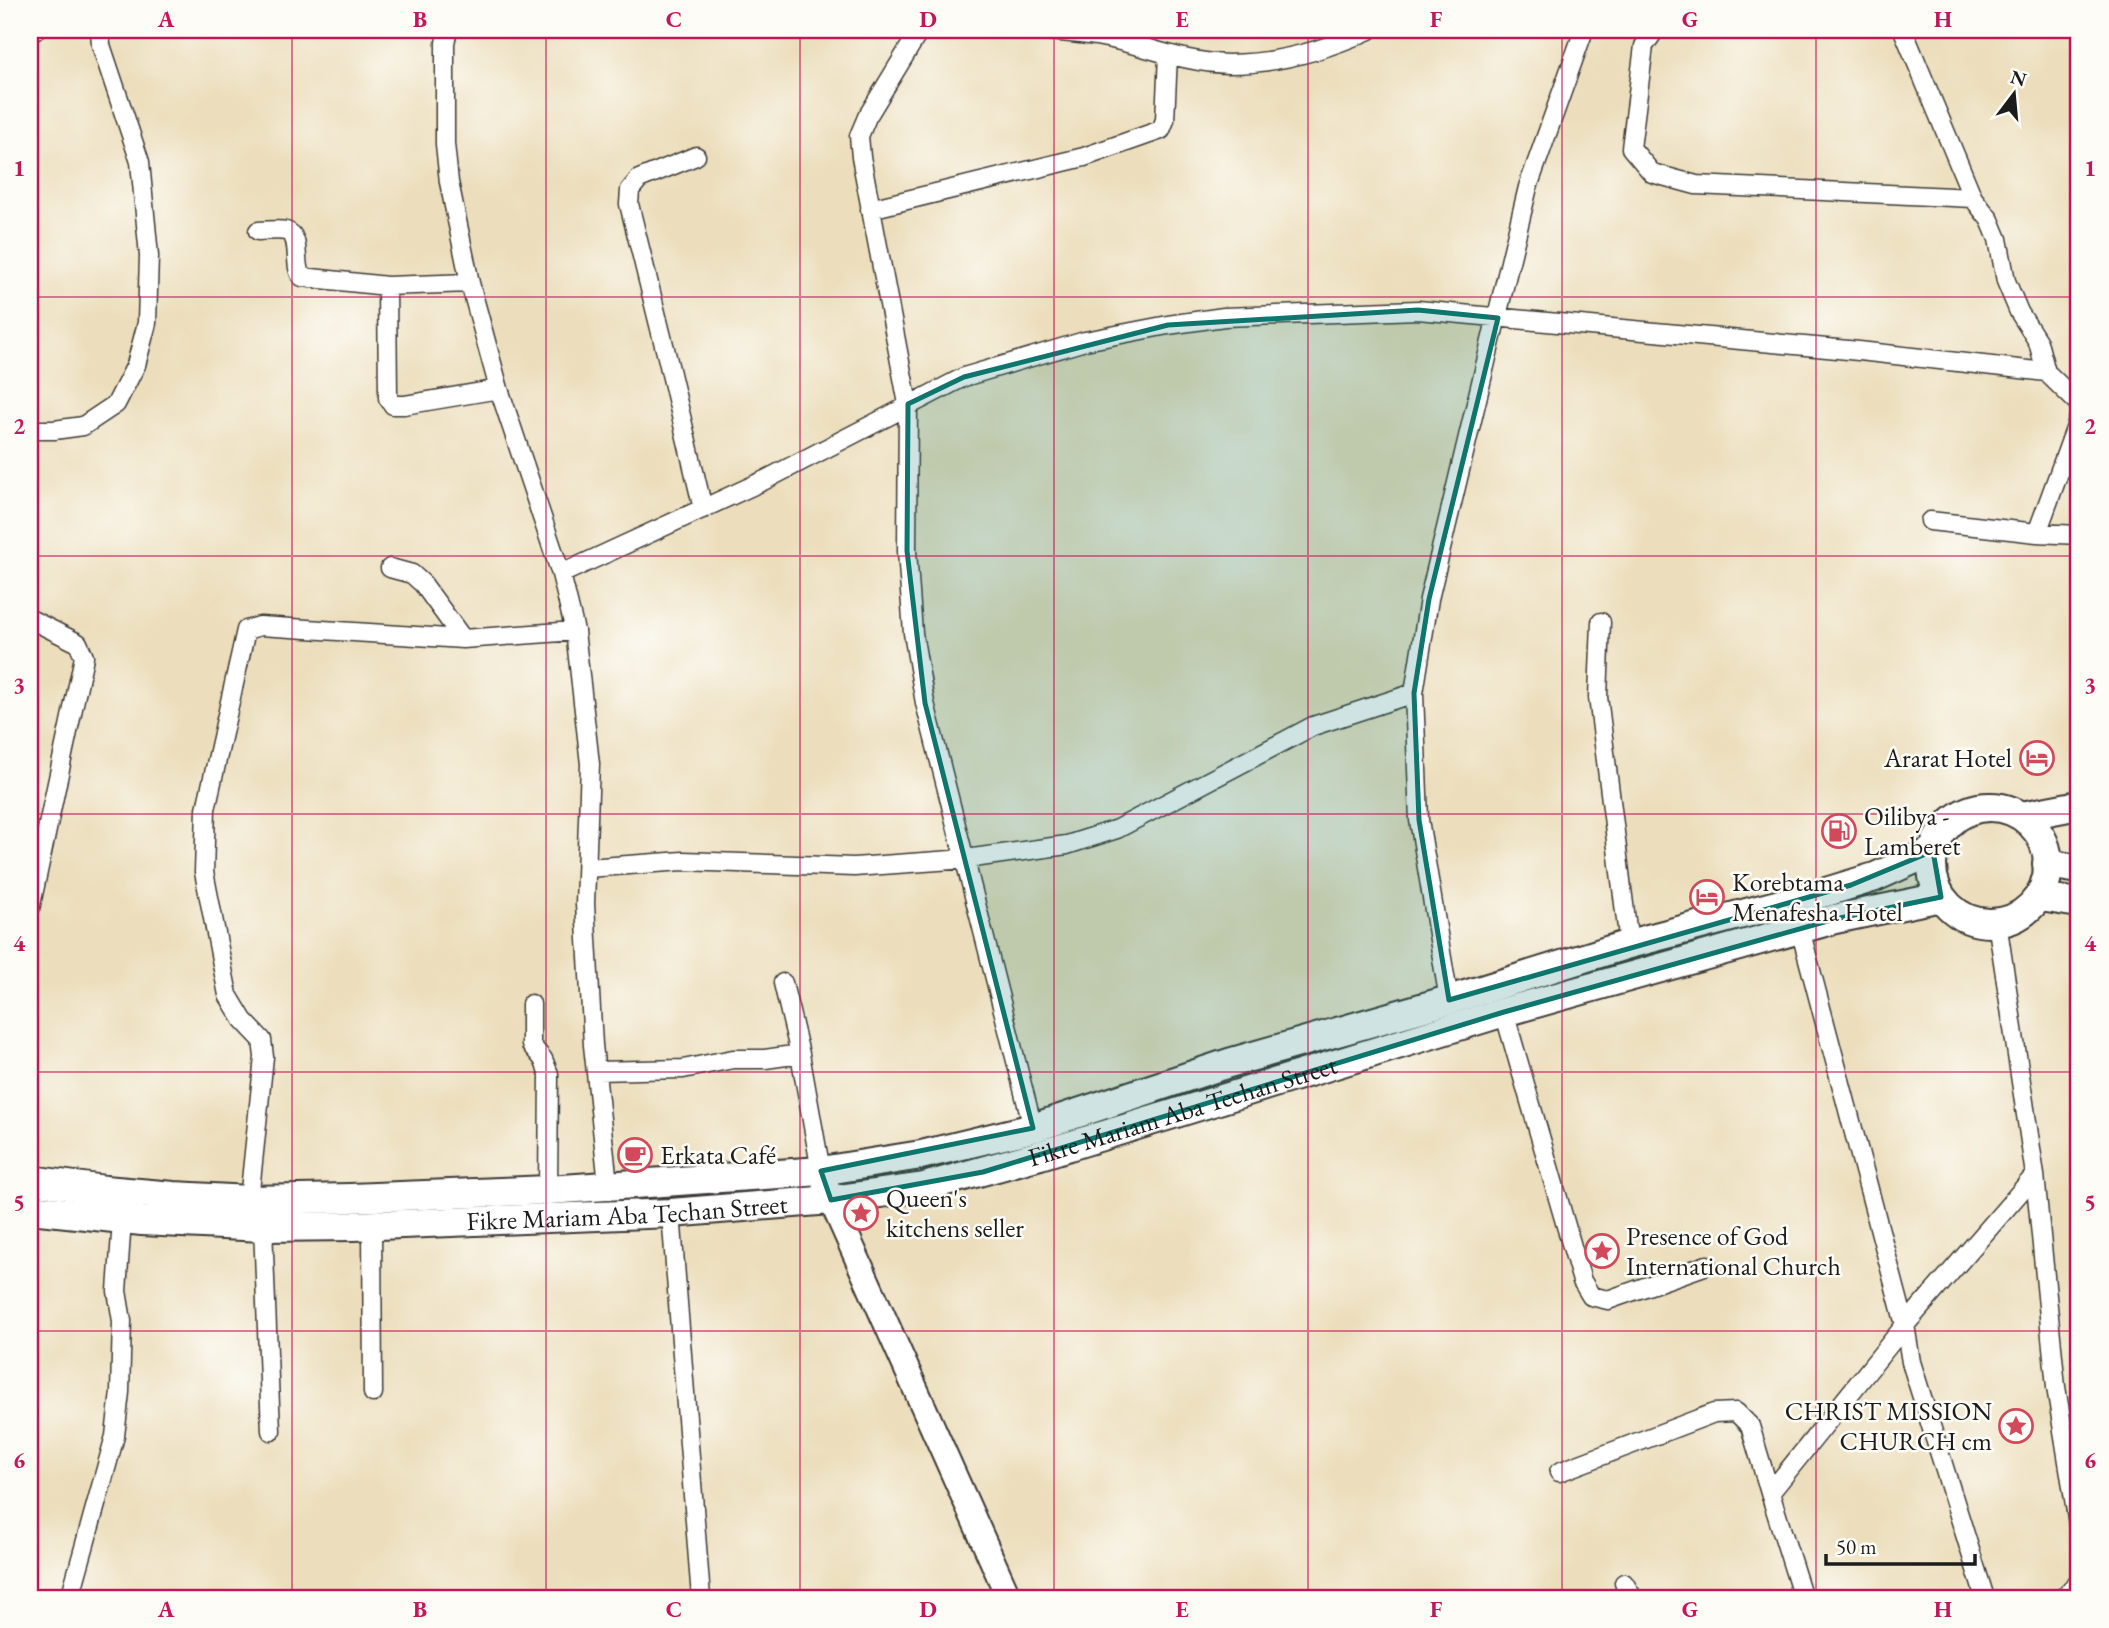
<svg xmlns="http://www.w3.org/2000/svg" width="2109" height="1628" viewBox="0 0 2109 1628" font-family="'EB Garamond',serif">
<rect width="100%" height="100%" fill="#fdfcf7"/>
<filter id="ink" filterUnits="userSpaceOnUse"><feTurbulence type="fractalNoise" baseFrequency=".0143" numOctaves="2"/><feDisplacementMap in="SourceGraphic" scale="14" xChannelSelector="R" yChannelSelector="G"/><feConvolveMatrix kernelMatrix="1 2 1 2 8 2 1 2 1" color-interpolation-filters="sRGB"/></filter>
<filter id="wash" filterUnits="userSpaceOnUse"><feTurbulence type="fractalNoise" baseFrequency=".00686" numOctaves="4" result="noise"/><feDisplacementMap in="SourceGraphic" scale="28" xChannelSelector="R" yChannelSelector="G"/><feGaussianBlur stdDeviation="1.57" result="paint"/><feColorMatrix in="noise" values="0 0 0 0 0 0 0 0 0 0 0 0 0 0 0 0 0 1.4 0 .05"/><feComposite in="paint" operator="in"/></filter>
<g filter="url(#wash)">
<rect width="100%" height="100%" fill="#ecdebc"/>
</g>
<g filter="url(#ink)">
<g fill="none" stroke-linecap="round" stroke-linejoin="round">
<g stroke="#3b3934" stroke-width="21">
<path id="street" d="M448 30 445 43V144L449 182 470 283 499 389 561 574 575 631 590 764 585 904 593 1045 608 1184
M920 30 867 117 859 136 861 157 908 404 907 551 913 633 925 703 1033 1128
M1042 30C1065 33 1090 34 1112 39 1150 48 1188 63 1228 64 1277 64 1325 50 1369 30
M1655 30 1644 46 1631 148 1652 173 1696 185 1973 198
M30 33 36 30
M696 156 639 179 630 190 629 204 668 361 703 509
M870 209 1084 157 1161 130 1165 120 1168 55
M258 231C267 231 278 229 286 231 303 236 292 266 302 277L387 286
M470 283 387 286 388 398 393 405H404L499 389
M2046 372 2079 404
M2079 418 2037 533 2079 535
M30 430H54L83 426 116 404 136 365 147 323 149 256 140 162 101 45 100 30
M1930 521 2037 533
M390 568 412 574 423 584 463 639
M561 574 765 480 964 377 1085 341 1168 325 1224 317 1418 310 1859 351 2046 372 2038 342 2019 312 2006 281 1998 239 1990 220 1973 198 1903 30
M30 619 78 643 84 657 30 909
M1601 622 1598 697 1629 944
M587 868 683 861 854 867 966 859 1067 845 1117 829 1313 726 1414 693
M1997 922 2035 1175 2056 1387 2079 1530
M1800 929 1905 1325 1911 1362 1985 1598
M783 983 800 1054 821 1171
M1449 1000 1419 820 1414 693 1429 599 1528 187 1584 30
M531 1004V1045L543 1059 549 1074 548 1190
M1504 1012 1582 1281 1591 1296 1608 1300 1707 1265
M596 1071 683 1069 733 1059H765L800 1054
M249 1200 264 1057 262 1040 243 1020 228 995 204 872 206 809 246 630 260 626 463 639 575 631
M671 1213 701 1598
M372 1225 373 1393
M263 1227 271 1431
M1559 1472 1714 1413 1736 1412 1750 1426 1770 1493
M1624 1583 1633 1598
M70 1598 115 1436 120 1392 122 1321 117 1291 122 1220
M1803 1598 1770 1493 1905 1325 2035 1175
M2063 1598 2079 1581"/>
</g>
<g stroke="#3b3934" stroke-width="28">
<path id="secondary" d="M821 1171 831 1200 1009 1598"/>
</g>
<g stroke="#3b3934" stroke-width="32">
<g id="primary">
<circle cx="1990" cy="865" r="58"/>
<path d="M2022 816 2079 805"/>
<path d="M2047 864 2079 869"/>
<path d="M2040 897 2079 903"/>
<path d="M30 1180 105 1190 174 1196 249 1200 350 1198 548 1190 821 1171 921 1155 1033 1128 1229 1063 1449 1000 1629 944 1826 892 1875 877 1933 851"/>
<path id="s1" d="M30 1209 142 1221 263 1227 354 1226 671 1213 831 1200 924 1187 1040 1155 1504 1012 1835 919 1941 897"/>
</g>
</g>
<use href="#street" stroke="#fff" stroke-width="18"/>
<use href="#secondary" stroke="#fff" stroke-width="24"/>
<use href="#primary" stroke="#fff" stroke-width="28"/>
</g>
</g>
<path fill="#0f766e" fill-opacity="0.2" stroke="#0f766e" stroke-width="5" stroke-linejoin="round" d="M1418 310 1498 318 1429 599 1414 693 1419 820 1449 1000 1851 885 1933 851 1941 897 1835 919 1504 1012 983 1172 831 1200 821 1171 1033 1128 925 703 907 551 908 404 964 377 1168 325Z"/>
<path fill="none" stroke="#c2185b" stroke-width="2" stroke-opacity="0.55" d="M292 30V1598M546 30V1598M800 30V1598M1054 30V1598M1308 30V1598M1562 30V1598M1816 30V1598M30 297H2079M30 556H2079M30 814H2079M30 1072H2079M30 1331H2079"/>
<defs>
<g id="hotel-ring" transform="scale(1.75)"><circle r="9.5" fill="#fdfcf7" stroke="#d1495b" stroke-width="1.5"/><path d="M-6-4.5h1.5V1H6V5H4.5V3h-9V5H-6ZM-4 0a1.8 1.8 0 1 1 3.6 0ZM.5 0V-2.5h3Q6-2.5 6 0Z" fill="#d1495b"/></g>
<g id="fuel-ring" transform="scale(1.75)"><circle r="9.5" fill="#fdfcf7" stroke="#d1495b" stroke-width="1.5"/><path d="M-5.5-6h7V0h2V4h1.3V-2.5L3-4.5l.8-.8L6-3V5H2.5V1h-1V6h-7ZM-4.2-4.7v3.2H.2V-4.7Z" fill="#d1495b"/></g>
<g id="cafe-ring" transform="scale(1.75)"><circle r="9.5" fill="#fdfcf7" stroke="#d1495b" stroke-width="1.5"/><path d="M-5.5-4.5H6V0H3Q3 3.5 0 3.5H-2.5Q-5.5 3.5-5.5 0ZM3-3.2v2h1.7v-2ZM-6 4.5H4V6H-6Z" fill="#d1495b"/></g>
<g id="sight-ring" transform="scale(1.75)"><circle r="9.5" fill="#fdfcf7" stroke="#d1495b" stroke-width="1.5"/><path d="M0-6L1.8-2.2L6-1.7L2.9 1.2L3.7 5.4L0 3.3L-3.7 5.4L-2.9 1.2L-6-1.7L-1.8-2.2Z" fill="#d1495b"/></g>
</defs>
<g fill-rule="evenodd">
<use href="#hotel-ring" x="2037" y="758"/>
<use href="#fuel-ring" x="1839" y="831"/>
<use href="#hotel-ring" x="1707" y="897"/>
<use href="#cafe-ring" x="635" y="1155"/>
<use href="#sight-ring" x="861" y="1213"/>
<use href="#sight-ring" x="1602" y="1251"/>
<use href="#sight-ring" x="2016" y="1426"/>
</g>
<g text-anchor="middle" stroke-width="5" stroke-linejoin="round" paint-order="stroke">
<g font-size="26" fill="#1c1c1c" stroke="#fdfcf7" text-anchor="start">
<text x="2012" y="767" text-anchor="end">Ararat Hotel</text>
<text x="1864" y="825">Oilibya -<tspan x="1864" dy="30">Lamberet</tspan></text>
<text x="1732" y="891">Korebtama<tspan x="1732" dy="30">Menafesha Hotel</tspan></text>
<text x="660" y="1164">Erkata Café</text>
<text x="886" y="1207">Queen's<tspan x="886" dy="30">kitchens seller</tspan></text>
<text x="1626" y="1245">Presence of God<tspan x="1626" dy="30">International Church</tspan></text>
<text x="1992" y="1420" text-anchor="end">CHRIST MISSION<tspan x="1992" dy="30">CHURCH cm</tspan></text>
</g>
<g font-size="26" fill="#1c1c1c" stroke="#fdfcf7">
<text dy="9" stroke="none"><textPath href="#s1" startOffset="1166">Fikre Mariam Aba Techan Street</textPath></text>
<text dy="9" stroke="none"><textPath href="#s1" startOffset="598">Fikre Mariam Aba Techan Street</textPath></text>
</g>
</g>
<rect width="2109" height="1628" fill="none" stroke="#fdfcf7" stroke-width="77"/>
<g transform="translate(2014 94) rotate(16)" stroke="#fdfcf7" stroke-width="5" paint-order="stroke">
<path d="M0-5L12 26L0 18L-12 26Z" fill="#1c1c1c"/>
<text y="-10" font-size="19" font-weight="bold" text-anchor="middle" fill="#1c1c1c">N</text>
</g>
<path d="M1826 1554v10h149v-10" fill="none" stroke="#1c1c1c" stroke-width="3.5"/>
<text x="1836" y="1554" font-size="21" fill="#1c1c1c" stroke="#fdfcf7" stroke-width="5" paint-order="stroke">50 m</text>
<rect x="38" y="38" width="2032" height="1552" fill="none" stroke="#c2185b" stroke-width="2.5"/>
<g font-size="23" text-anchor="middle" font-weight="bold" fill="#c2185b">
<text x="166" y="27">A</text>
<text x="420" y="27">B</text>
<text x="674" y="27">C</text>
<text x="928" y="27">D</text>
<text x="1182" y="27">E</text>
<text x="1436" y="27">F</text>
<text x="1690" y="27">G</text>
<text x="1943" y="27">H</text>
<text x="19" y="176">1</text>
<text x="2090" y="176">1</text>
<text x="19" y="434">2</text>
<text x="2090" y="434">2</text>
<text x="19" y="693">3</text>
<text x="2090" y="693">3</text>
<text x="19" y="951">4</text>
<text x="2090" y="951">4</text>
<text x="19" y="1210">5</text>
<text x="2090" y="1210">5</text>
<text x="19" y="1468">6</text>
<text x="2090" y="1468">6</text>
<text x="166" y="1617">A</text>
<text x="420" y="1617">B</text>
<text x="674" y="1617">C</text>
<text x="928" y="1617">D</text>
<text x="1182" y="1617">E</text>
<text x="1436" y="1617">F</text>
<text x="1690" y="1617">G</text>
<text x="1943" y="1617">H</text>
</g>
</svg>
